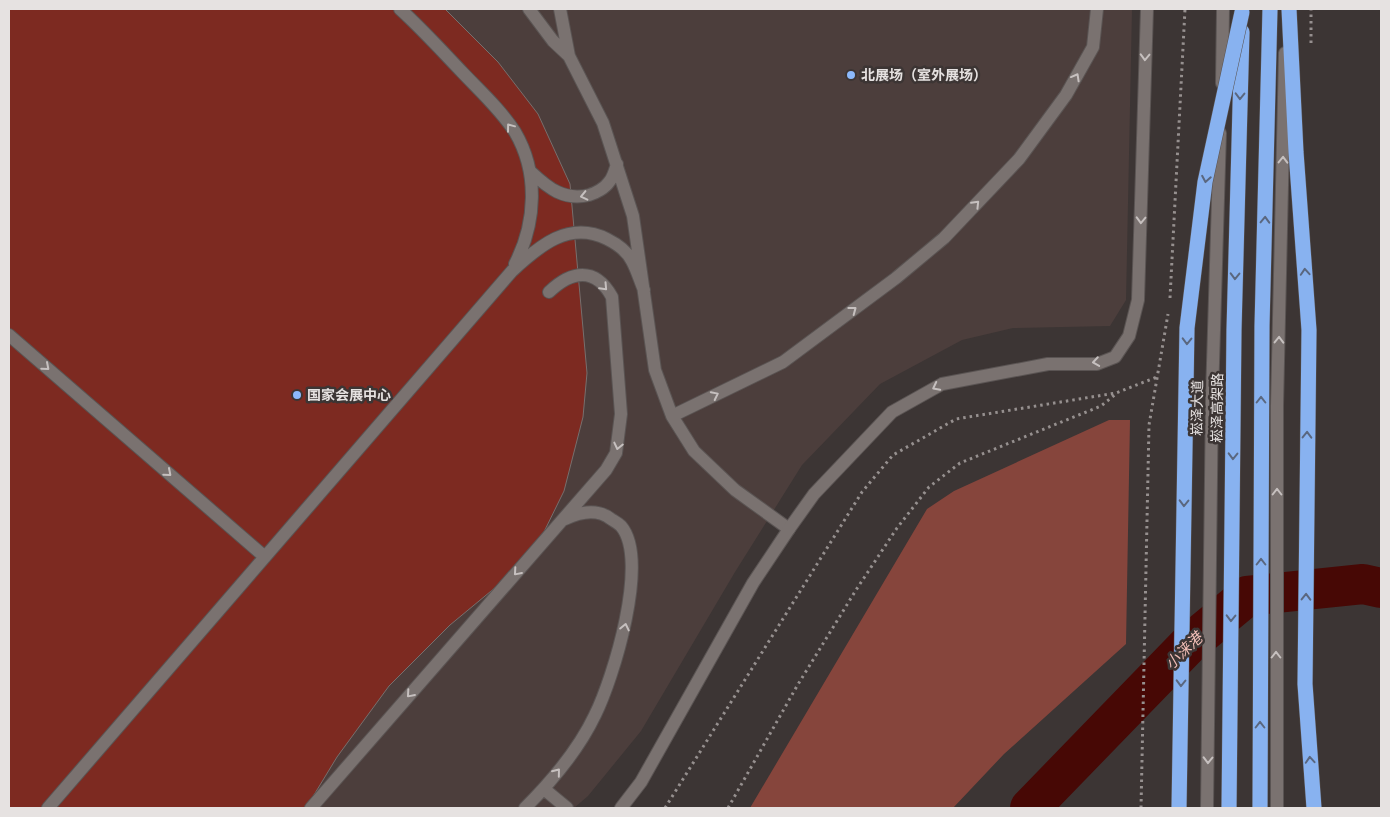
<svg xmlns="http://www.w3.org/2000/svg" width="1390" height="817" viewBox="0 0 1390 817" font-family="'Varela Round','Noto Sans SC',sans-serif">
<rect width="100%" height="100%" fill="#3c3534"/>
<path fill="#4c3e3c" d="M9 9H1132L1126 300 1110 326 1013 328 962 340 880 384 802 465 735 572 641 731 588 796 574 808H9Z"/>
<path fill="#86453c" d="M1109 420H1130L1126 644 1004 754 953 808H750L927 509 954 491Z"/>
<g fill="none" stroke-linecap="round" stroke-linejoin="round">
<path stroke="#470805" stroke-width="40" d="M1030 808 1189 644 1247 596 1363 584 1381 588"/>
</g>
<path fill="#7d2a21" stroke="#776f6d" d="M9 9H445L498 62 538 114 570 184 587 373 583 417 564 491 539 542 508 577 450 625 389 686 337 757 306 808H9Z"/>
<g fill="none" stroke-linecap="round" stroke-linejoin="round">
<g stroke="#5a5453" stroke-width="14">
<path id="lane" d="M400 9C422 29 442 51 462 72 480 91 501 110 515 132 539 173 536 223 515 264
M529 9 553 41 569 56
M560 9 569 56 603 123 633 216 655 370 672 416 694 451 735 490 789 529
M531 172C548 188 564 201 589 195 596 193 605 188 609 182 613 178 615 170 617 164
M9 335 265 557
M672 416 783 362 896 278 944 238 1019 159 1066 95 1093 47 1097 9
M544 789 567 808
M48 808 512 271C539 246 569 220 607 239 617 244 627 251 632 261 637 270 640 281 644 290
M311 808 606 470 616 453 621 414 612 297C595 266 571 271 549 292
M525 808C552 781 578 751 595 715 613 679 650 560 621 526 618 523 614 521 611 519 597 508 580 512 565 519"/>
</g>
<g stroke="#5a5453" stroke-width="14">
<path id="secondary" d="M1222 83 1223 9
M621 808 641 782 753 583 789 529 814 494 892 412 942 384 1048 364H1097L1115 357 1129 336 1138 300 1147 9
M1207 808 1212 396 1220 133
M1277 808V406L1285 53"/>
</g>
<g stroke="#5a5453" stroke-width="16">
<path id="highway" d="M1289 9 1296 152 1309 330 1305 684 1314 808
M1229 808 1234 330 1242 32
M1260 808 1262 326 1270 9"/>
</g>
<path stroke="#96908f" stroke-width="3" stroke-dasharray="2.5 4" stroke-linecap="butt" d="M1311 43V9
M1170 298 1185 9
M665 808 862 492 893 455 956 419 1116 393 1157 377
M728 808 797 686 856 590 897 528 929 487 960 463 1101 406 1116 394
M1141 808 1149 425 1168 314"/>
<use href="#lane" stroke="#7a7270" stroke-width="12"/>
<use href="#secondary" stroke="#7a7270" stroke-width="12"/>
<use href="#highway" stroke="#88b2f0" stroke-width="15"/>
<g stroke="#5a5453" stroke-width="16" stroke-linecap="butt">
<path id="highway-bridge" d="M1179 808 1187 328 1205 182 1242 12"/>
</g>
<use href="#highway-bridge" stroke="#88b2f0" stroke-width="15"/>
</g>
<defs><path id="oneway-chevron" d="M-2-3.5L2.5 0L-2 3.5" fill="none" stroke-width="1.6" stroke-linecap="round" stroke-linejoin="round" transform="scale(1.25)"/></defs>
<g stroke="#c6c0bf">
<use href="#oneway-chevron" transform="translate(1145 57) rotate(92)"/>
<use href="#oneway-chevron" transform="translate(1076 77) rotate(-61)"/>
<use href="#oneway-chevron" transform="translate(510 127) rotate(-127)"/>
<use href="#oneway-chevron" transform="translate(1283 160) rotate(-89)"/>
<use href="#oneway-chevron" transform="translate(584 196) rotate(167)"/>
<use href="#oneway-chevron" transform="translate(976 204) rotate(-46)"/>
<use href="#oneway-chevron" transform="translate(1141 220) rotate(92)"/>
<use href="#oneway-chevron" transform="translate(604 287) rotate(47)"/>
<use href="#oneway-chevron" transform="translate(853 310) rotate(-37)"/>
<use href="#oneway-chevron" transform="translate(1279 340) rotate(-89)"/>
<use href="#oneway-chevron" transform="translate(1096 362) rotate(171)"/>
<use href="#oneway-chevron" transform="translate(46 367) rotate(41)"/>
<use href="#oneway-chevron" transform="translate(936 387) rotate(153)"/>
<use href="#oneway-chevron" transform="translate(715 395) rotate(-26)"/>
<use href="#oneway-chevron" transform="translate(618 446) rotate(103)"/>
<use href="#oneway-chevron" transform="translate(168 473) rotate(41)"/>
<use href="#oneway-chevron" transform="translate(1277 492) rotate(-90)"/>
<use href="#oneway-chevron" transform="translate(517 572) rotate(131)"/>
<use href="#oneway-chevron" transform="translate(625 627) rotate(-78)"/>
<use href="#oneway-chevron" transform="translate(1276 655) rotate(-90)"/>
<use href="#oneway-chevron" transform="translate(410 694) rotate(131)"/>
<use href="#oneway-chevron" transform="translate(1208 760) rotate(91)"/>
<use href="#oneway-chevron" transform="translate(557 772) rotate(-51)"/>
</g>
<g stroke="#5a677f">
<use href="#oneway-chevron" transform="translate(1240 96) rotate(91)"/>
<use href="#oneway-chevron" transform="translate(1206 179) rotate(100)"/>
<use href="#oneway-chevron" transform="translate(1265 220) rotate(-88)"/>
<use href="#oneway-chevron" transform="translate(1305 272) rotate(-94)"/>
<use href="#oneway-chevron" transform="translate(1235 276) rotate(91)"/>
<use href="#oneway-chevron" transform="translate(1187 341) rotate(91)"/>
<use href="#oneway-chevron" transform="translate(1261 400) rotate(-90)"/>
<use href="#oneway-chevron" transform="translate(1307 435) rotate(-89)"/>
<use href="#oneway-chevron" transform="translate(1233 456) rotate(91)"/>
<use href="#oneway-chevron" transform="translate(1184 503) rotate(91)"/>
<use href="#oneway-chevron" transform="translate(1261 562) rotate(-90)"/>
<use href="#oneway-chevron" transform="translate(1306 597) rotate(-89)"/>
<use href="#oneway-chevron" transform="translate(1231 618) rotate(91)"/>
<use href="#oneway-chevron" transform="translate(1181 683) rotate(91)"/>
<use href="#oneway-chevron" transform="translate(1260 725) rotate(-90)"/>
<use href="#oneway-chevron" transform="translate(1310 760) rotate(-94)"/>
</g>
<g fill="#8cb9fc" stroke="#3c3534" stroke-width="2">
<circle cx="851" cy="75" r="5"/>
<circle cx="297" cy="395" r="5"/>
</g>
<g text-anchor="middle" stroke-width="5" stroke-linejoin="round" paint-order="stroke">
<g font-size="14" font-weight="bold" fill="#e6e2e1" stroke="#3c3534" text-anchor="start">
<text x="861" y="80">北展场（室外展场）</text>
<text x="307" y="400">国家会展中心</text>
</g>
<g font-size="14" fill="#e6e2e1" stroke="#3c3534">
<text transform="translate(1197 408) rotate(-89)" y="5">崧泽大道</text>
<text transform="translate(1217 408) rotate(-89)" y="5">崧泽高架路</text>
</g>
<g font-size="15" font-style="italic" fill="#f1beb6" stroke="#3c3534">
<text transform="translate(1184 651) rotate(-44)" y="5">小涞港</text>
</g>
</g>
<rect width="1390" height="817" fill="none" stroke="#e6e2e1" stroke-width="20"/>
</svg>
